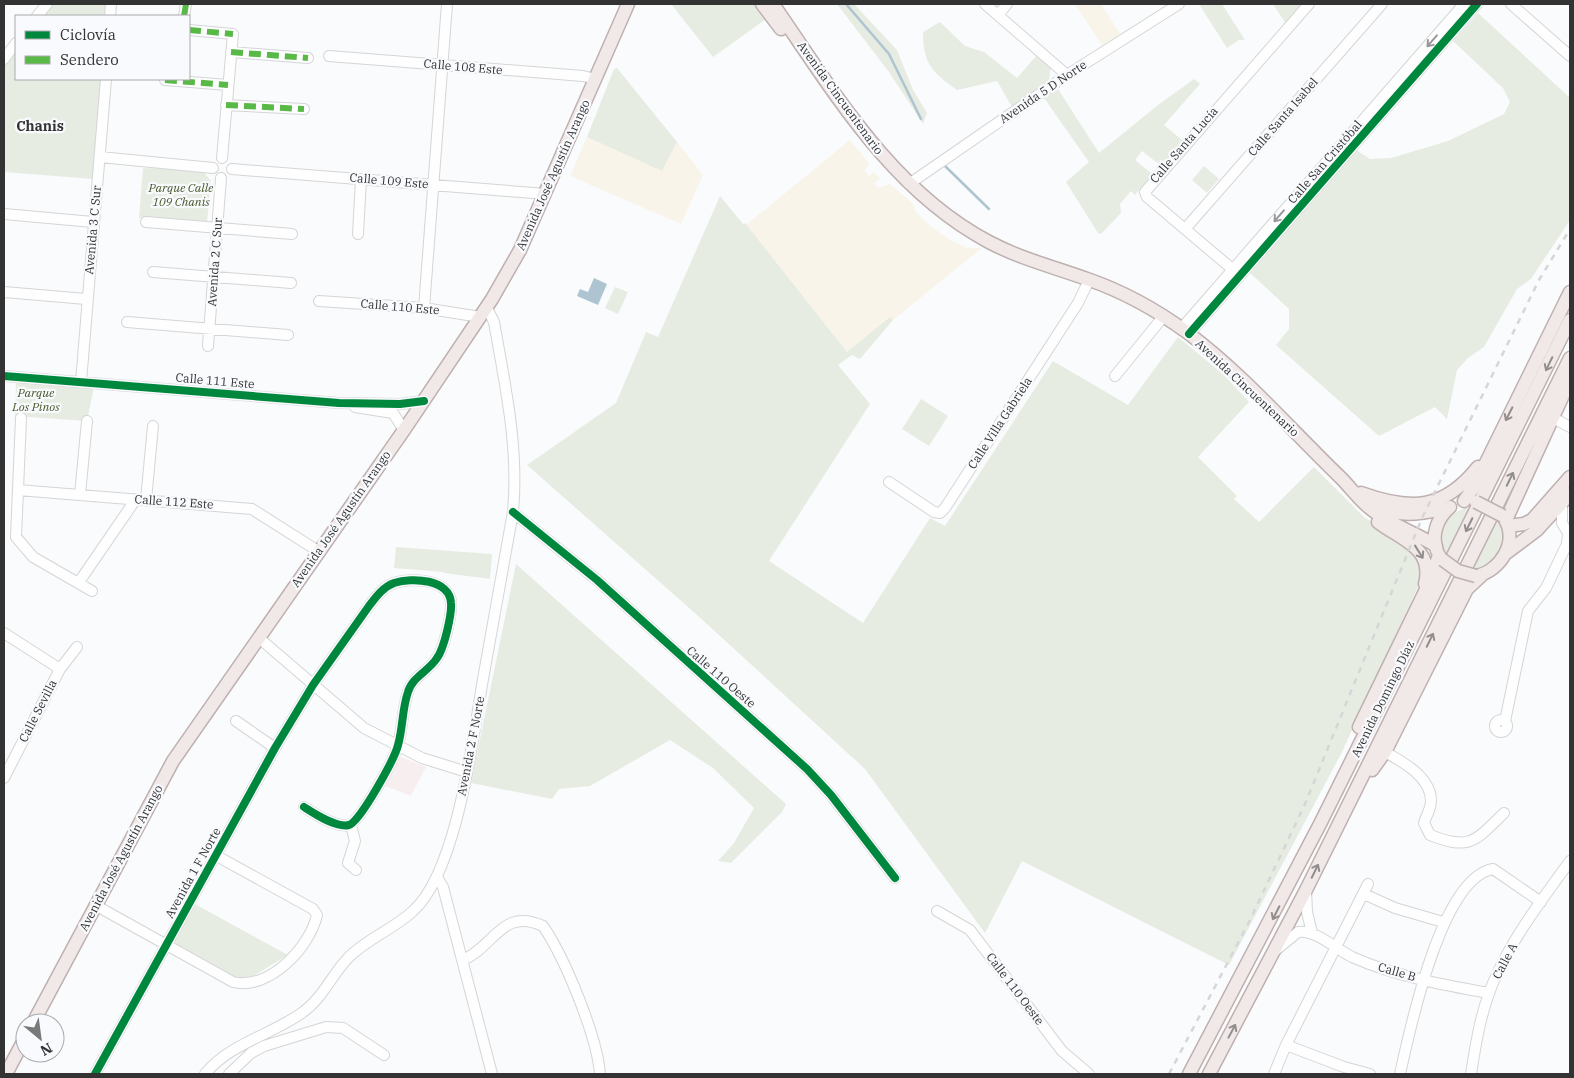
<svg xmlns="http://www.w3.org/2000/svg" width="1574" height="1078" viewBox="0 0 1574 1078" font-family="'IBM Plex Serif',serif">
<rect width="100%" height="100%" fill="#fafbfc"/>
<path fill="#f9f4e9" d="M1075 4H1101L1120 34 1102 45Z
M587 137 662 170 677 142 703 175 681 224 570 176Z
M850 140 869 163 865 171 869 176 874 172 880 179 874 183 878 188 890 184 912 203 917 213 929 225 950 240 967 248H982L893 320 890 318 847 352 746 225Z"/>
<path fill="#f7eef0" d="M399 756 426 767 411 796 385 786Z"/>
<path fill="#e7ece2" d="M51 4H108L107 16H41Z
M671 4H755L766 19 713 57Z
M837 4H854L897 50 913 90 927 113 923 124 889 72Z
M1199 4H1222L1245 40H1239L1227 48Z
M1273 4H1302L1286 24Z
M1478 13 1568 96 1570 95V220L1531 279 1517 289 1484 347 1468 358 1457 370 1447 419 1435 407 1379 436 1276 345 1289 329V309L1248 271 1355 149 1370 159 1391 158 1448 141 1504 114 1510 102 1503 88 1453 41Z
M940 22 965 46 984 52 1017 78 1037 55 1051 67 1049 80 1012 107 997 81 957 90C932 72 923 64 923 32Z
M16 48V79H102L93 179 4 172V65Z
M617 68 677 142 662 171 587 137 614 69Z
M1194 79 1200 84 1164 125 1182 140 1160 165 1142 151 1135 160 1152 174 1135 195 1131 191 1120 204 1121 213 1101 234 1098 233 1066 182 1089 162 1044 98 1058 89 1099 153 1158 105Z
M1204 166 1219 179 1207 193 1192 180Z
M143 168 202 170 211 181 207 223 139 218Z
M720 196 743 224 745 223 847 352 890 317 893 320 860 359 852 355 838 365 870 404 769 561 863 623 930 518 945 526 1053 361 1128 405 1178 337 1224 375 1249 402 1198 457 1237 496 1234 499 1259 522 1314 467 1364 517 1415 550 1424 574 1341 754 1229 965 1022 861 985 933 865 769 696 614 527 465 616 403 646 332 658 337Z
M615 287 628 292 618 314 605 308Z
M16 380 94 387 87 421 15 416Z
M921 399 948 416 929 446 902 429Z
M1470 507 1447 555 1446 554C1434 533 1447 511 1470 507Z
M1497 520C1512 536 1497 570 1474 568L1472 567Z
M396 547 492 554 490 579 444 573V572L394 568Z
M516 564 786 804 782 812 731 863 718 861 734 843 754 808 713 768 670 740 590 786 559 789 552 799 471 783Z
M193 903 288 955 248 979 238 978 172 941Z"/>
<path fill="#aec5d1" d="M594 278 607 284 598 305 577 296 580 289 588 292Z"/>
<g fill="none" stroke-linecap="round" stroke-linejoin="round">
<path stroke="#aec5d1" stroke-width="2.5" d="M846 4 889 54 921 119
M945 166 989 209"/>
<g stroke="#d4d5d6" stroke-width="12">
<path id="minor" d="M985 4 1067 75
M1511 4 1570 56
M998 15 1007 4
M37 16 47 4
M110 16 111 4
M184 16 186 4
M189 30 233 34 222 158
M231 52 308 58
M329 56 583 76 596 79
M4 59 16 43
M165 80 228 85
M226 105 304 109
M100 157 213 168
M232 169 546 194
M909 184 1067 75 1179 4
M4 214 93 222
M146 222 292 234
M1185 229 1382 4
M358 234 361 179
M153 272 291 283
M1237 273 1147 197 1145 192 1309 4
M4 292 86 299
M319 301 424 308 480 317
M424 308 447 4
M127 322 288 335
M1181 329 1464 4
M1189 334 1477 4
M208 346 221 178
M4 376 339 403 400 404 424 401
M1115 376 1163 317
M81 382 106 79
M355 407 393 413 404 430
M21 418 16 537 33 557 92 591
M1553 418 1570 427
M889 482 934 512 940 513 945 508 1078 303 1089 280
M18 490 252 509 318 551
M80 495 87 421
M146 500 153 426
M513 512 597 580 807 769 831 795 895 878
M79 582 136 499
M4 633 60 669
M259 638 364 728 422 758 467 772
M1495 726a6 6 0 1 1 12 0a6 6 0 1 1-12 0Z
M236 721 275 748
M1505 721 1528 611 1546 588 1567 544 1568 533 1562 523V503
M1385 752C1403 762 1431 777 1431 801 1431 809 1426 816 1424 823L1430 835C1470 851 1475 841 1504 813
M4 778 60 669 77 647
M351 825 355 841 348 863 356 870
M437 877 443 887 492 1074
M1306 890 1307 912 1312 933
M1364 894 1395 908 1443 922
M95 905 233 982C269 991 310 947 317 915L313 909 215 855
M937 911 970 930 1062 1051 1089 1074
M1276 950 1298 932C1315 929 1336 949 1352 957 1395 976 1443 985 1489 993
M463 960C495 946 502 907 543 926 565 958 597 1036 600 1074
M1286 1045 1344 1067 1370 1074
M95 1074 275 748 313 685 369 606C376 597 383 587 394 583 412 577 450 579 451 603 452 614 444 649 437 658 429 671 412 677 408 692 402 709 403 728 398 745 395 758 360 822 349 825 336 828 315 814 304 807
M205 1074C230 1043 272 1035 303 1012 323 998 332 974 349 957 368 938 394 929 413 911 457 872 473 738 483 679 493 623 503 568 513 512 519 447 505 385 494 322L487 308
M229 1074 251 1053 264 1046 326 1027 343 1028 384 1055
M1274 1074 1286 1045 1368 884
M1400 1074C1410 1029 1441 878 1493 869L1541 902
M1471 1074C1476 1041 1482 1005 1497 974 1516 933 1544 897 1570 861"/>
</g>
<g stroke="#bfb0b0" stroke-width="15">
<path id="major" d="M762 4 781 29
M773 4C834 92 891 190 989 242 1021 259 1054 267 1087 279 1122 291 1158 311 1188 333 1244 375 1290 429 1341 478 1351 488 1359 500 1371 509 1390 525 1415 532 1436 546
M1361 493C1411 511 1444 510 1478 467
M1464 501 1474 487 1570 292
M1375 503C1397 520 1424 513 1448 508
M1506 520 1570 380
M1378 522C1401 540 1434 547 1425 584
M1508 526 1524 524 1532 520 1570 477
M1437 551C1431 535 1437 518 1450 507
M1505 554 1537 530 1570 494
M1476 576C1501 571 1519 541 1504 518
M1359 727 1431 579 1439 555
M1372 770 1385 752 1467 589 1483 574
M33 1023 173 761 404 430 492 299 520 250 628 4
M6 1074 25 1038
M1189 1074 1321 822 1570 320
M1209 1074 1306 890 1570 358"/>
</g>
<use href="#minor" stroke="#fefeff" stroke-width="10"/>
<use href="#major" stroke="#f1e8e8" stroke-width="12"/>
<path stroke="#d5d6d7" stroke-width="2.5" stroke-dasharray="6 6" stroke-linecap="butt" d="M1169 1074 1249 922 1305 804 1422 518 1539 280 1570 229"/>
<g stroke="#bfb0b0" stroke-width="15" stroke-linecap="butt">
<path id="major-bridge" d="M1476 502 1503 516
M1443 560 1458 571 1476 576"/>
</g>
<use href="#major-bridge" stroke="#f1e8e8" stroke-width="12"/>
<path stroke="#58b947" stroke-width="6" stroke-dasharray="12 6" stroke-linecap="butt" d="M184 16 186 4
M189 30 233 34
M231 52 308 58
M165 80 228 85
M226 105 304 109"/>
<g stroke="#f9fafd" stroke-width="11">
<path id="cycleway" d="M1189 334 1477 4
M4 376 339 403 400 404 424 401
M513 512 597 580 807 769 831 795 895 878
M95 1074 275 748 313 685 369 606C376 597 383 587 394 583 412 577 450 579 451 603 452 614 444 649 437 658 429 671 412 677 408 692 402 709 403 728 398 745 395 758 360 822 349 825 336 828 315 814 304 807"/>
</g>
<use href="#cycleway" stroke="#00873e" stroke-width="8"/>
</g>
<defs><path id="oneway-shaft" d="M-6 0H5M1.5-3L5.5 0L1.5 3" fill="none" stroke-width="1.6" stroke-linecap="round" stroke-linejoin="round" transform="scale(1.25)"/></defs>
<g stroke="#98989a">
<use href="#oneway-shaft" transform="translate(1432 41) rotate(131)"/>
<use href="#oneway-shaft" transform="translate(1279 216) rotate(131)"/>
</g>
<g stroke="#928e8e">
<use href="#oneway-shaft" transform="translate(1549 364) rotate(116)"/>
<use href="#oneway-shaft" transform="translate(1509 414) rotate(117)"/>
<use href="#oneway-shaft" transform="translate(1510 479) rotate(-64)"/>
<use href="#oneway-shaft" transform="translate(1469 525) rotate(116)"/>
<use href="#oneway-shaft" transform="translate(1419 552) rotate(58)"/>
<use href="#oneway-shaft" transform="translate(1430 640) rotate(-64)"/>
<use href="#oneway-shaft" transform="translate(1315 871) rotate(-64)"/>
<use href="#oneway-shaft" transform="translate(1276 913) rotate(117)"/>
<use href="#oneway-shaft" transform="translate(1232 1031) rotate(-62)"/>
</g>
<g text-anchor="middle" stroke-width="4.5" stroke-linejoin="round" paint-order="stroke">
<g font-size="12" fill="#333334" stroke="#f9fafd">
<text transform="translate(463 67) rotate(5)" y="4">Calle 108 Este</text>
<text transform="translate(1043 92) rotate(-34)" y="4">Avenida 5 D Norte</text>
<text transform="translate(840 98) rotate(54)" y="4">Avenida Cincuentenario</text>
<text transform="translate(1283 117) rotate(-49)" y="4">Calle Santa Isabel</text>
<text transform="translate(1184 145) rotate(-49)" y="4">Calle Santa Lucía</text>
<text transform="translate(1325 162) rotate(-49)" y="4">Calle San Cristóbal</text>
<text transform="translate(553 175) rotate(-66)" y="4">Avenida José Agustín Arango</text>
<text transform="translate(389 181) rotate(5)" y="4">Calle 109 Este</text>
<text transform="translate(93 230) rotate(-85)" y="4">Avenida 3 C Sur</text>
<text transform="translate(215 262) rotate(-86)" y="4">Avenida 2 C Sur</text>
<text transform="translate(400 307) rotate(5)" y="4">Calle 110 Este</text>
<text transform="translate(215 381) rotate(5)" y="4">Calle 111 Este</text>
<text transform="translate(1247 388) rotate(43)" y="4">Avenida Cincuentenario</text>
<text transform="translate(1000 423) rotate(-57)" y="4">Calle Villa Gabriela</text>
<text transform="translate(174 502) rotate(4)" y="4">Calle 112 Este</text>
<text transform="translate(341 519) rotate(-55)" y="4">Avenida José Agustín Arango</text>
<text transform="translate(721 677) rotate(41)" y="4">Calle 110 Oeste</text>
<text transform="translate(1383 699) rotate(-64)" y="4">Avenida Domingo Díaz</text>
<text transform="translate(38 711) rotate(-63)" y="4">Calle Sevilla</text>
<text transform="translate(471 746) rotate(-79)" y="4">Avenida 2 F Norte</text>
<text transform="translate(121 858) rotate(-62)" y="4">Avenida José Agustín Arango</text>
<text transform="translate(193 873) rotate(-61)" y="4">Avenida 1 F Norte</text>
<text transform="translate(1505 961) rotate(-62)" y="4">Calle A</text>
<text transform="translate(1397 972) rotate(16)" y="4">Calle B</text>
<text transform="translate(1015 989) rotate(53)" y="4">Calle 110 Oeste</text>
</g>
<g font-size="12" font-style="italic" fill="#48582a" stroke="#f9fafd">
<text x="181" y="192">Parque Calle<tspan x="181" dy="14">109 Chanis</tspan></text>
<text x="36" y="397">Parque<tspan x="36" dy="14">Los Pinos</tspan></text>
</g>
<g font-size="14" font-weight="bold" fill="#333334" stroke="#f9fafd">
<text x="40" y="131">Chanis</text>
</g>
</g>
<rect width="1574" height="1078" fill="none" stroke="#333334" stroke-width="10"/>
<rect x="15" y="15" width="175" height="65" fill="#f9fafd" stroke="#aaaaad"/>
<rect x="25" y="31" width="25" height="8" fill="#00873e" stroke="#aaaaad"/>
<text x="60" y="40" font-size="15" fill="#333334">Ciclovía</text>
<rect x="25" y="56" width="25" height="8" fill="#58b947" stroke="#aaaaad"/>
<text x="60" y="65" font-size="15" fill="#333334">Sendero</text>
<g transform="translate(40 1038) rotate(151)"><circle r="24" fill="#f9fafd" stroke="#aaaaad"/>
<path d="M0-4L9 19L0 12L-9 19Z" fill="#79797a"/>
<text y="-8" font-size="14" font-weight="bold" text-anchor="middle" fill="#333334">N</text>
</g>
</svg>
